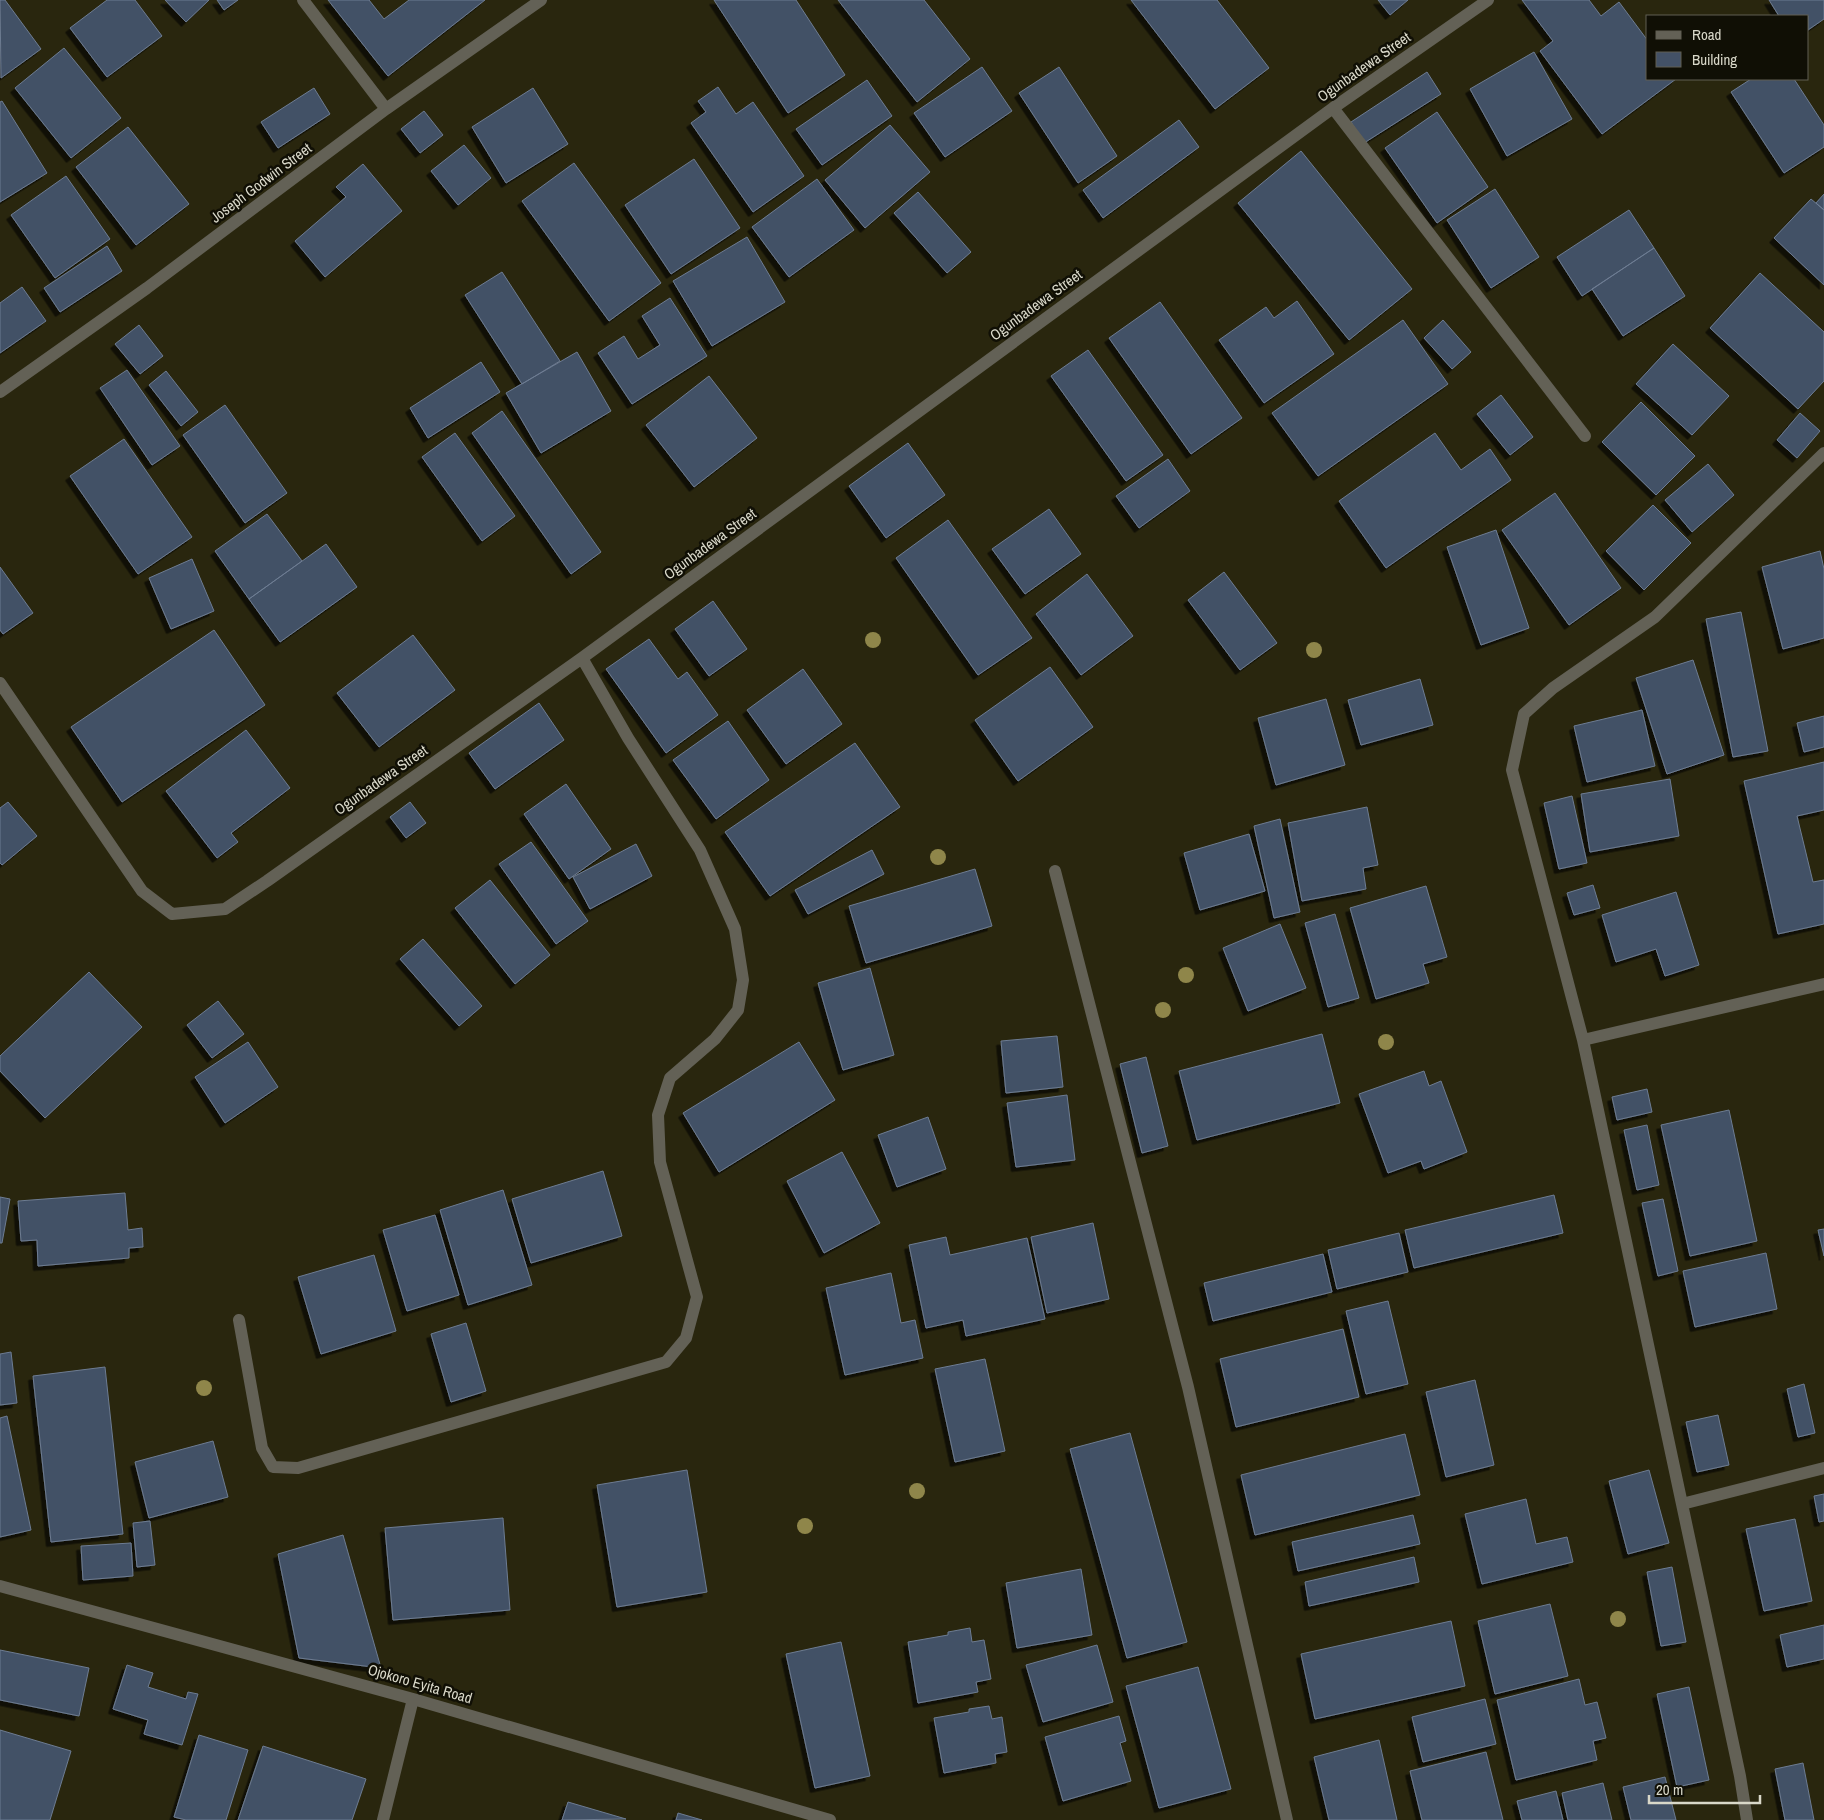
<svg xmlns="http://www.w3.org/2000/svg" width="1824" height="1820" viewBox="0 0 1824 1820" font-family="'Archivo Narrow',sans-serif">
<defs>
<filter id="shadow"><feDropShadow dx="-4.5" dy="4.5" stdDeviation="0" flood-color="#0009"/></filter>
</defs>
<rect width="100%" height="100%" fill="#29260e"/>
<path fill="#435166" stroke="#6d7c92" filter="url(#shadow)" d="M0 0H5L41 49 1 78Z
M107 0H135L162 36 107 77 70 28Z
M165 0H209L186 22Z
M217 0H238L224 10Z
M328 0H369L384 19 409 0H485L388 76Z
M714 0H796L845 75 788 113Z
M838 0H924L970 59 917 102Z
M1131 0H1217L1269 68 1215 109Z
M1378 0H1408L1390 15Z
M1522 0H1589L1601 16 1619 2 1648 41V79H1676L1602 134 1540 51 1553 41Z
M1769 0H1824V19L1808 30V16H1779Z
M64 48 121 118 71 158 15 88Z
M1534 52 1572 119 1507 156 1470 89Z
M982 67 1012 111 945 157 914 113Z
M1059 67 1117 156 1078 183 1019 93Z
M1427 72 1441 94 1364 143 1351 122Z
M1751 79H1794L1824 125V147L1784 173 1731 92Z
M867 80 892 116 822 165 796 129Z
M718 87 736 114 753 102 804 176 753 212 691 123 706 112 698 101Z
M314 88 330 114 278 148 261 122Z
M533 88 568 144 506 183 472 127Z
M2 101 47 173 0 202V102Z
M424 111 443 135 420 153 401 129Z
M1437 112 1488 187 1437 223 1385 148Z
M1179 120 1199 147 1103 218 1083 190Z
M890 125 930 172 865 228 825 180Z
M128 127 189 204 136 245 76 167Z
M464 145 491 178 458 205 431 171Z
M1301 151 1412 289 1349 340 1238 203Z
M694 159 740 228 671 274 625 205Z
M574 163 661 283 609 321 522 201Z
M363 164 402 211 325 277 295 241 346 197 336 187Z
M66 176 110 239 55 278 11 215Z
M817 179 854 230 789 277 752 227Z
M1495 189 1539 257 1491 288 1447 220Z
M918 192 971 252 947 273 894 213Z
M1824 194V210L1816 203Z
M1811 199 1824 210V285L1774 238Z
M1629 210 1654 248 1582 296 1557 257Z
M747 237 785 302 712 346 673 281Z
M107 246 122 271 60 312 44 288Z
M1654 248 1685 296 1623 336 1592 289Z
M502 272 560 361 522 384 465 295Z
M1760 273 1824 332V381L1798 409 1710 328Z
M22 287 46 321 0 353V303Z
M670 298 707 356 632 404 598 353 624 336 638 359 660 345 642 316Z
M1297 301 1334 354 1264 403 1219 340 1266 307 1274 318Z
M1160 302 1242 418 1191 454 1109 338Z
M1403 320 1448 384 1318 476 1272 413Z
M1443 320 1471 352 1452 369 1424 338Z
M139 325 163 356 140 374 115 344Z
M1673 344 1729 396 1692 435 1636 384Z
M1088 350 1163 455 1126 481 1051 376Z
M577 352 611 411 541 453 506 393Z
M481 362 500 392 428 438 410 408Z
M127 370 180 446 152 465 100 388Z
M166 371 198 412 181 426 149 385Z
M709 376 757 438 694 487 646 425Z
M1501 395 1533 437 1510 455 1477 414Z
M1641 402 1695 456 1656 495 1602 442Z
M225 405 287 493 245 523 183 435Z
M502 411 601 552 571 574 472 433Z
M1800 413 1820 431 1797 458 1777 440Z
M455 433 515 516 482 541 422 457Z
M1435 433 1461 470 1490 449 1511 480 1386 568 1339 501Z
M124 439 192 537 138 574 70 476Z
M908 443 945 495 886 538 849 486Z
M1168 459 1190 491 1139 528 1116 496Z
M1708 464 1734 495 1692 532 1665 500Z
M1555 493 1621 588 1569 625 1502 530Z
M1653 505 1691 543 1644 590 1606 551Z
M1049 509 1081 554 1025 594 992 549Z
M267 514 302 561 249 599 215 551Z
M948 520 1032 638 978 675 896 558Z
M1496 530 1529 628 1481 645 1447 547Z
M326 544 357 587 280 642 249 599Z
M1820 551 1824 569V638L1783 649 1762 567Z
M192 559 214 611 171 629 149 578Z
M0 567 33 613 3 634 0 630Z
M1224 572 1277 643 1240 670 1188 600Z
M1087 574 1133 636 1081 675 1036 614Z
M713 601 747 649 709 676 675 629Z
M1741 612 1768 751 1733 757 1706 619Z
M214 630 265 705 122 802 71 727Z
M413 635 455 690 379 747 337 693Z
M649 639 678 679 687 672 718 715 666 753 606 669Z
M1693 660 1724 755 1667 774 1636 678Z
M1050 667 1093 727 1018 781 975 720Z
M803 669 842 724 786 764 747 710Z
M1420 679 1433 725 1361 745 1348 700Z
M1326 699 1345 765 1276 785 1258 718Z
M539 703 564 740 495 789 469 753Z
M1642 710 1655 766 1587 782 1574 726Z
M1824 716V747L1804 752 1797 723Z
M728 721 769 780 716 819 673 760Z
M246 730 290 788 231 833 238 842 217 858 166 791Z
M855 743 900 807 770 896 725 832Z
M1824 762V810L1797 816 1813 882 1824 880V924L1778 934 1744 781Z
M1670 779 1679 836 1590 852 1581 794Z
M566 784 611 849 569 879 524 814Z
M1572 796 1587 863 1559 869 1544 803Z
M8 802 37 836 2 865 0 863V808Z
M410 802 426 823 406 838 390 817Z
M1367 807 1378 865 1363 868 1366 889 1302 901 1288 823Z
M1280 819 1300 912 1274 918 1254 826Z
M1249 834 1265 891 1200 910 1184 853Z
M531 842 588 921 556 944 499 864Z
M636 844 652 876 590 909 573 877Z
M872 850 884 874 808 914 795 890Z
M975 869 992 926 866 963 849 906Z
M490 880 550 955 515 984 455 908Z
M1593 885 1600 908 1574 915 1567 893Z
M1426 886 1447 957 1423 964 1429 983 1376 999 1350 908Z
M1676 892 1699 965 1665 976 1656 949 1616 962 1602 915Z
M1335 914 1359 998 1328 1007 1305 923Z
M1280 924 1306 988 1248 1011 1223 948Z
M423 939 482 1006 459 1026 400 959Z
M870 968 894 1055 843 1070 818 983Z
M89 972 142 1027 45 1118 0 1071V1056Z
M218 1001 244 1034 212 1058 187 1025Z
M1322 1034 1340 1103 1197 1140 1179 1071Z
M1057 1036 1063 1087 1006 1093 1001 1041Z
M248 1042 278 1087 225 1123 195 1077Z
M799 1042 835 1100 719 1172 683 1113Z
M1146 1057 1168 1146 1142 1153 1120 1064Z
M1424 1071 1429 1086 1441 1081 1467 1152 1424 1169 1421 1161 1388 1173 1359 1094Z
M1647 1089 1652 1112 1617 1120 1612 1097Z
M1067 1095 1075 1160 1016 1167 1007 1103Z
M1729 1110 1757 1241 1690 1256 1661 1125Z
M928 1117 946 1169 897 1187 878 1135Z
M1647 1125 1659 1185 1637 1190 1624 1130Z
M842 1152 880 1223 824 1253 787 1181Z
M603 1171 622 1236 531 1263 512 1199Z
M503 1190 532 1285 468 1305 440 1210Z
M125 1193 128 1230 142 1228 143 1247 129 1248V1258L38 1266 37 1240 21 1241 18 1201Z
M1554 1195 1563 1233 1414 1268 1405 1230Z
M0 1197 10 1199 2 1243H0Z
M1663 1199 1678 1271 1658 1276 1642 1203Z
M435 1215 459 1295 407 1311 383 1230Z
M1093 1223 1109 1299 1047 1313 1031 1237Z
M1824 1229V1256L1818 1230Z
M1399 1233 1408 1272 1337 1289 1328 1250Z
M946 1237 950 1255 1027 1238 1045 1319 966 1336 963 1320 926 1328 909 1245Z
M1766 1253 1777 1309 1695 1327 1683 1271Z
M1323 1254 1332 1292 1213 1321 1204 1283Z
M374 1255 396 1331 321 1354 298 1277Z
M891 1273 901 1323 915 1320 923 1358 845 1375 826 1288Z
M1388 1301 1408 1384 1366 1394 1346 1311Z
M466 1323 486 1391 451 1402 431 1334Z
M1343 1329 1359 1397 1236 1427 1220 1359Z
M11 1352 17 1403 0 1405V1354Z
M985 1359 1005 1451 955 1462 935 1369Z
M105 1367 123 1534 51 1542 33 1376Z
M1475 1380 1494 1465 1446 1477 1426 1392Z
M1804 1384 1815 1433 1798 1437 1787 1389Z
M1718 1415 1729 1465 1697 1472 1686 1422Z
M7 1416 31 1530 0 1537V1418Z
M1130 1433 1187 1642 1127 1658 1070 1449Z
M1405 1434 1420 1495 1255 1535 1241 1475Z
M213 1441 228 1497 149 1518 135 1462Z
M687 1470 707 1592 617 1607 597 1485Z
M1649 1470 1669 1543 1628 1554 1609 1481Z
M1824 1494V1521L1819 1522 1814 1496Z
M1526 1499 1536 1544 1567 1537 1573 1562 1482 1584 1465 1514Z
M1413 1515 1420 1544 1298 1571 1292 1542Z
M503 1518 510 1610 393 1620 385 1528Z
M1795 1519 1812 1601 1764 1611 1746 1529Z
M150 1521 155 1565 137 1567 133 1523Z
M343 1535 381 1668 299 1658 278 1554Z
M131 1543 133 1576 83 1580 81 1546Z
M1414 1557 1419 1582 1309 1606 1305 1582Z
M1672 1567 1686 1642 1661 1646 1647 1572Z
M1081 1569 1092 1635 1017 1648 1006 1583Z
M1550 1604 1568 1676 1495 1694 1478 1621Z
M1451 1621 1465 1686 1315 1719 1301 1654Z
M1824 1625V1659L1787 1667 1780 1635Z
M970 1628 972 1642 984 1640 991 1679 976 1682 978 1692 918 1703 908 1642 948 1635V1632Z
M841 1642 870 1776 815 1788 786 1654Z
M1097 1645 1113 1702 1043 1722 1026 1665Z
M0 1650 89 1668 79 1716 0 1700Z
M127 1665 153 1673 148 1687 186 1699 188 1692 198 1694 182 1745 144 1734 148 1720 113 1709Z
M1198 1667 1231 1789 1159 1808 1126 1686Z
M1579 1679 1585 1705 1597 1702 1606 1738 1593 1741 1597 1760 1516 1780 1497 1700Z
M1689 1687 1709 1780 1677 1787 1657 1694Z
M1485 1699 1496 1744 1423 1762 1412 1717Z
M989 1706 992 1719 1002 1717 1007 1752 995 1754 996 1763 944 1773 934 1718 969 1712V1709Z
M1119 1716 1126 1741 1120 1743 1131 1781 1063 1801 1045 1737Z
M0 1730 71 1751 50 1820H0Z
M199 1735 248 1750 226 1820H186L174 1817Z
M1379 1740 1397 1820H1329L1314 1757Z
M263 1746 366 1779 352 1820H238Z
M1486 1752 1503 1820H1422L1410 1771Z
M1803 1763 1814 1820H1785L1775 1769Z
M1665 1777 1676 1820H1631L1623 1787Z
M1603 1783 1612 1820H1568L1562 1793Z
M1556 1791 1563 1820H1522L1517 1801Z
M568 1802 626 1819 562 1820Z
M678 1813 702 1820H676Z"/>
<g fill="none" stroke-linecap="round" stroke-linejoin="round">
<path stroke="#636156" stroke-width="12" d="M303 0 386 109
M1333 108 1585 436
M0 392 147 288 386 109 541 0
M0 683 142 891 172 914 225 909 267 881 582 658 1333 108 1488 0
M1055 871 1188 1387 1287 1820
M1583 1040 1824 984
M239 1320 262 1448 273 1467 298 1468 666 1362 686 1338 697 1297 660 1162 658 1115 670 1078 715 1039 738 1010 743 980 735 929 700 850 628 738 582 658
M1682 1504 1824 1468
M0 1586 413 1699 830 1820
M383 1820 413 1699
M1747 1820 1740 1776 1583 1040 1512 770 1524 714 1553 688 1655 617 1824 453"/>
</g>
<g fill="#8f864a">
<circle cx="873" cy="640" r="8"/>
<circle cx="1314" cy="650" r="8"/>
<circle cx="938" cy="857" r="8"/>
<circle cx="1186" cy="975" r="8"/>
<circle cx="1163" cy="1010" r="8"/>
<circle cx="1386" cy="1042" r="8"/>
<circle cx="204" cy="1388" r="8"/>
<circle cx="917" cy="1491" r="8"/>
<circle cx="805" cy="1526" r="8"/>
<circle cx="1618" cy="1619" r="8"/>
</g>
<g text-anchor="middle" stroke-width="5" stroke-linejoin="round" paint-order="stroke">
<g font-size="15" fill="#d9d8c9" stroke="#100f05">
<text transform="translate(1364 67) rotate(-35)" y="5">Ogunbadewa Street</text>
<text transform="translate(261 183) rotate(-37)" y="5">Joseph Godwin Street</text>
<text transform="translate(1036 305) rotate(-36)" y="5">Ogunbadewa Street</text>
<text transform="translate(710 544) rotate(-36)" y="5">Ogunbadewa Street</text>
<text transform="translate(381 780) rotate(-35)" y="5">Ogunbadewa Street</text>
<text transform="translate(420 1684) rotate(16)" y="5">Ojokoro Eyita Road</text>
</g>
</g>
<rect x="1646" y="15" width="162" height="65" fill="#100f05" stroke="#605f53"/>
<rect x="1656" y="31" width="25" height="8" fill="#636156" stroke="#605f53"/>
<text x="1692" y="40" font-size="15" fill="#d9d8c9">Road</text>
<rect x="1656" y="52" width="25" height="15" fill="#435166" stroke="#605f53"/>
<text x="1692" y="65" font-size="15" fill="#d9d8c9">Building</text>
<path d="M1649 1795v8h111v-8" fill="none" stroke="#d9d8c9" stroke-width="2.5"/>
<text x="1656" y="1795" font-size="15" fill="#d9d8c9" stroke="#100f05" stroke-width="4" paint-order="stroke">20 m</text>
</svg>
